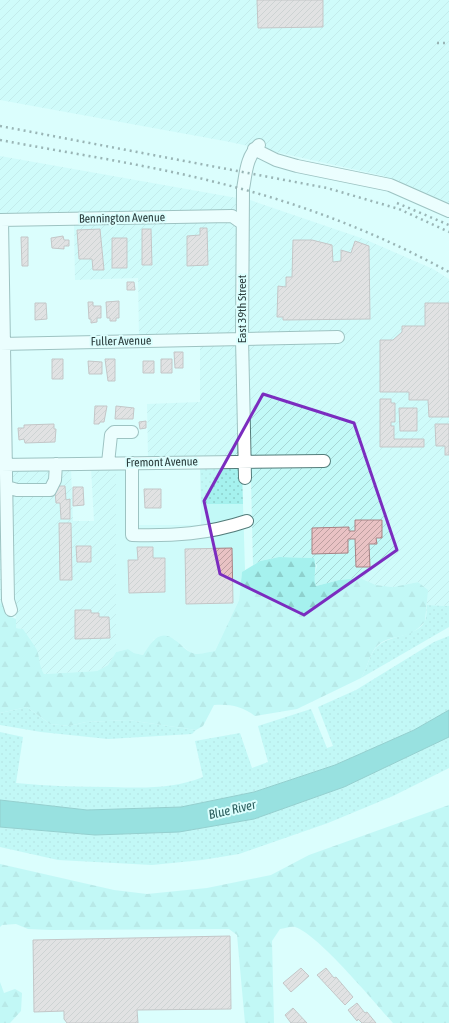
<svg xmlns="http://www.w3.org/2000/svg" width="449" height="1023" viewBox="0 0 449 1023" font-family="'Asap Condensed',sans-serif">
<defs>
<pattern id="industrial-furrows" width="10" height="10" patternUnits="userSpaceOnUse"><rect width="10" height="10" fill="#c2f9f7"/><path d="M-1 1l2-2M0 10L10 0M9 11l2-2" fill="none" stroke="#a7d6d5"/></pattern>
<pattern id="grass-dots" width="8" height="8" patternUnits="userSpaceOnUse"><rect width="8" height="8" fill="#a5f1ee"/><path d="M2 2h.1M6 6h.1" fill="none" stroke="#8ed0cd" stroke-width="1.8" stroke-linecap="round"/></pattern>
<pattern id="forest-firs" width="22" height="20" patternUnits="userSpaceOnUse"><rect width="22" height="20" fill="#a5f1ee"/><path d="M5 1l3.5 6h-7zM16 11l3.5 6h-7z" fill="#8ed0cd"/></pattern>
<pattern id="building-hatch" width="6" height="6" patternUnits="userSpaceOnUse"><rect width="6" height="6" fill="#e9c2c4"/><path d="M-1 1l2-2M0 6l6-6M5 7l2-2" fill="none" stroke="#bd9fa0"/></pattern>
</defs>
<rect width="100%" height="100%" fill="#dbfefd"/>
<path fill="#c2f9f7" d="M116 468H137L138 525H201V504H243L245 570 242 573 239 600 215 651 202 654 191 653 174 639H154L143 655 134 653 128 649 116 652Z"/>
<path fill="url(#industrial-furrows)" d="M0 0H449V203L384 176 230 142 0 100Z
M0 156 237 198V212L0 216Z
M247 199 364 239 433 269 449 279V606L427 605V590L418 582 393 587 376 585 360 578 339 580 316 586 313 579 317 566 314 558 279 557 260 561 253 565 248 351Z
M229 221 237 229V326L234 331 229 333 139 336 138 278 75 280 74 225Z
M200 345H235L238 348 239 452 235 455 148 457 147 404 200 402Z
M91 468H116V652L108 665 97 671 44 674 40 668 37 651 31 640 23 629 16 628 12 470 71 469 73 521H94Z
M0 530H3L4 598 0 604Z"/>
<path fill="url(#grass-dots)" d="M238 465 242 469 243 504H201L200 467Z
M427 605 449 606V627L361 678C368 668 369 652 379 645 391 635 418 636 425 621 427 617 426 610 427 605Z
M449 636V710L414 730 335 765 254 792 181 807 87 810 0 800V732L23 737 16 783C48 786 80 787 112 787 144 788 173 789 203 777L195 741 240 733 252 768 268 762 258 726 311 709 327 748 333 746 318 707 356 690 434 642Z
M27 707 50 724 69 726 86 722 128 720 196 730 192 734 108 739 41 732 0 725V713Z
M449 737V768L393 796 328 823 239 854 202 860 152 865 58 860 0 847V827L95 835 179 832 254 819 344 787Z"/>
<path fill="url(#forest-firs)" d="M279 557 314 558C318 568 312 576 316 586L339 580 360 578 376 585 393 587 418 582 428 590 425 622C421 625 417 630 413 632 401 638 389 636 378 645 369 653 368 668 361 678L297 709 255 716C242 706 230 704 214 705L203 726 196 730 128 720 86 722 69 726 50 724 27 707 0 713V604L4 598 6 615 16 619V628L23 629C28 636 33 643 37 650 40 659 39 666 44 674L97 671 108 665 116 652 128 649 134 653 143 655C151 643 159 628 175 640 180 643 184 649 190 652 197 656 208 652 215 651L239 600 242 572 260 561Z
M449 805V1023H393C374 1002 318 934 295 927 291 926 284 929 280 929L272 941 274 1023H245L237 935 229 929 51 930 28 929 16 924 2 925 0 927V864L114 890 147 894 207 888 271 875 309 855Z
M0 982 4 993 15 989 22 993 21 1011 10 1023H0Z"/>
<path fill="#47bfbd" stroke="#3f9896" d="M449 710V737L344 787 254 819 179 832 95 835 0 827V800L87 810 181 807 254 792 335 765 414 730Z"/>
<path fill="url(#building-hatch)" stroke="#a78385" d="M257 0H323V27L258 28Z
M200 228H207L208 265 187 266V236L200 235Z
M100 229 104 270H93L92 259H79L77 230Z
M142 229H151L152 265H142Z
M63 236 64 240H69V246H64V249L52 248 51 238Z
M21 237H28V266H22Z
M112 238H127V268H112Z
M293 240H312L332 245 333 262 341 261V250L351 253 355 241 369 246 370 319 283 320V317H277L278 286 286 287V277H292Z
M127 282H134L135 290H127Z
M119 301V318H116V321H110V318H107L106 302Z
M88 302H93V306H101V318H97V322L91 323V319H89Z
M35 303H46L47 319 35 320Z
M425 303H449V417H429L428 400H409V392H380V340H393L402 332V326H425Z
M174 352H183V368H175Z
M52 359H63V379H52Z
M105 359H115V381H108Z
M161 359H172V373H161Z
M88 361 102 362V374H89Z
M143 361H154V373H143Z
M380 399H391V403H395V422H391V426H394V439H424V447H380Z
M95 406H107L104 422H100L99 424H94Z
M116 406 134 408 133 419H115Z
M399 408H417V431H400Z
M146 421V428L140 429 139 422Z
M54 424V429H56L55 442 25 443 24 439 19 440 18 428H24V425Z
M435 424H449V455H445V446H436Z
M57 486H65L66 500 70 499V519H61L60 503H56L55 491H57Z
M73 487H83L84 505 73 506Z
M144 489H161V508H145Z
M355 520H382V538H376L377 544H369L370 567H356L355 539H348V553L312 554V528L349 527V531H355Z
M59 523H71L72 580H60Z
M76 546H91V562H77Z
M137 547H153V558H165V592L129 593 128 560H138Z
M232 548 233 603 186 604 185 549Z
M75 610H91V613H99V617H109L110 638 75 639Z
M230 936 231 1009 137 1010 138 1023H67L64 1019V1011L34 1012 33 940Z
M301 968 309 976 291 992 283 983Z
M326 968 334 978 336 977 353 997 345 1005 317 975Z
M357 1003 365 1013 367 1012 376 1023H362L358 1019 357 1021 348 1010Z
M293 1008 307 1023H291L285 1015Z"/>
<g fill="none" stroke-linecap="round" stroke-linejoin="round">
<g stroke="#537c7a" stroke-width="14">
<path id="minor" d="M254 149 276 160 297 166 390 185 449 211
M0 220 232 216 242 223
M2 220 8 600 11 610
M0 344 338 337
M108 463 111 435 114 432H132
M132 463V535C174 536 208 534 247 521
M0 465 324 461
M245 478 242 338 243 189C246 173 246 157 259 145
M7 487 17 490H50L55 480 56 464"/>
</g>
<use href="#minor" stroke="#fff" stroke-width="12"/>
<path stroke="#495d5d" stroke-width="2.5" stroke-dasharray="2 4" stroke-linecap="butt" d="M437 43H449
M0 126 327 188 399 209 449 232
M0 140C74 154 150 165 223 184 302 204 378 233 449 272
M397 203 449 225"/>
</g>
<path d="M0 0H449V1023H0ZM263 394 354 423 397 550 304 615 220 574 204 501Z" fill="#dbfefd" fill-opacity=".55" fill-rule="evenodd"/>
<path fill="none" stroke="#7b2cbf" stroke-width="3" stroke-linejoin="round" d="M263 394 354 423 397 550 304 615 220 574 204 501Z"/>
<g text-anchor="middle" stroke-width="4" stroke-linejoin="round" paint-order="stroke">
<g font-size="12" fill="#2b3c3c" stroke="#dbfefd">
<text transform="translate(122 218) rotate(-1)" y="4">Bennington Avenue</text>
<text transform="translate(242 309) rotate(-90)" y="4">East 39th Street</text>
<text transform="translate(121 341) rotate(-1)" y="4">Fuller Avenue</text>
<text transform="translate(162 462) rotate(-1)" y="4">Fremont Avenue</text>
</g>
<g font-size="13" font-style="italic" fill="#2c5e5d" stroke="#dbfefd">
<text transform="translate(232 809) rotate(-13)" y="5">Blue River</text>
</g>
</g>
</svg>
